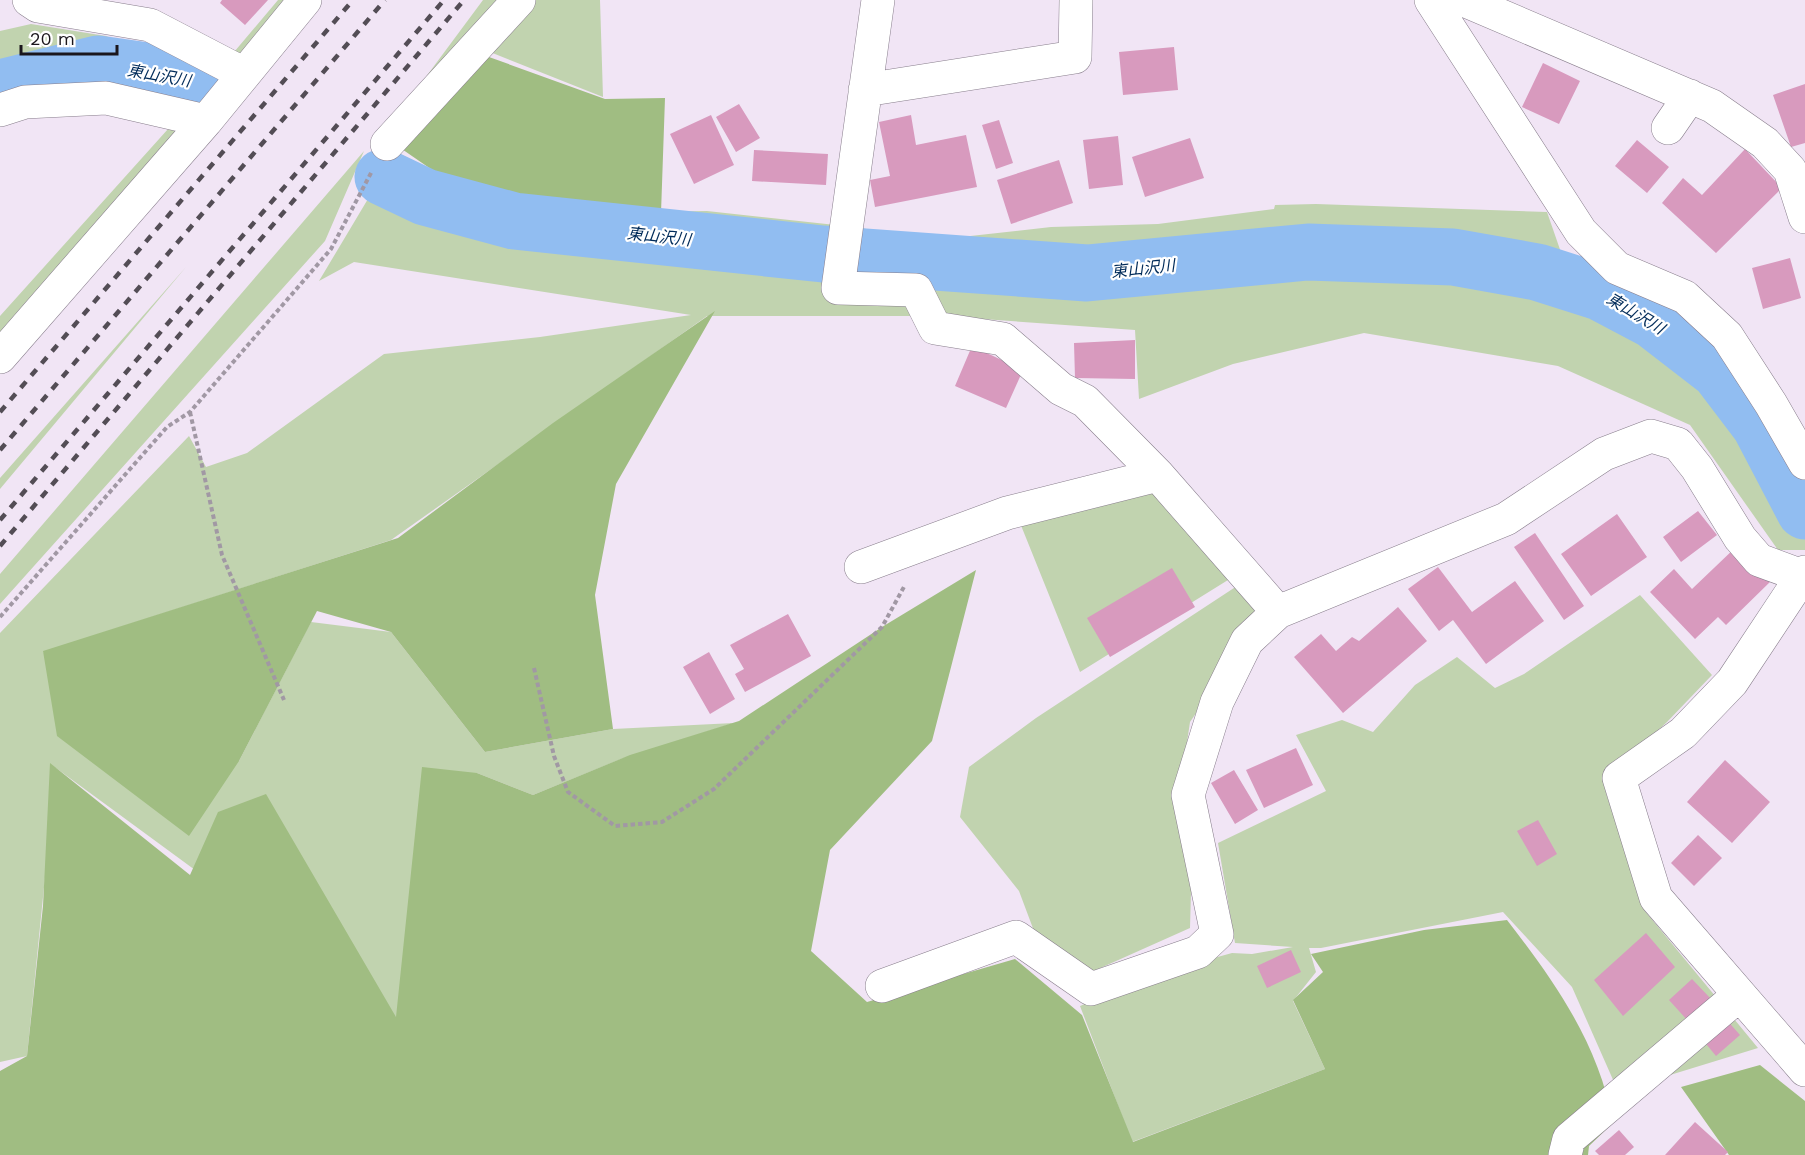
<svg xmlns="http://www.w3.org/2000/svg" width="1805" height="1155" viewBox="0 0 1805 1155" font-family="'Work Sans','Noto Sans JP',sans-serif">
<rect width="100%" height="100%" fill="#f1e5f5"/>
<path fill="#c1d3af" d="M278 0H320L0 373V316L186 109 0 110V31L31 24 106 36 213 77Z
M483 0H514L411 97Z
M529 0H600L603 97 485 50Z
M364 151 325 241 0 604V574Z
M396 152 522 214 707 211 854 227 934 240 1051 227 1158 224 1274 209 1275 205 1316 204 1547 212 1564 261 1611 281 1707 330 1785 446 1805 485V550H1778L1690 425 1558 366 1364 333 1233 364 1139 399 1135 330 940 316H707L391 540 43 652 239 761 311 622 391 632 485 752 613 729 734 723 621 759 533 795 477 773 397 1018 56 768 27 1056 0 1062V633L189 436 206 467 247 453 384 354 540 337 691 315 354 262 319 281Z
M186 267 0 489V478Z
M1163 491 1228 580 1080 672 1018 518Z
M1237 586 1271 604 1190 722 1186 749 1193 818 1190 928 1087 974 1034 931 1019 891 960 817 969 767 1036 718Z
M1640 595 1712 675 1667 722 1614 771 1606 793 1645 911 1758 1048 1618 1091 1572 987 1503 912 1321 948H1309L1316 972 1293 1001 1325 1069 1132 1142 1080 1006 1153 975 1232 953 1252 954 1293 947 1235 943 1218 843 1326 791 1296 735 1342 720 1373 732 1415 685 1457 657 1495 688 1524 674Z"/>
<path fill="#a0bd82" d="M91 54 142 59 211 79 189 89 98 77 0 109V71Z
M489 57 605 99 665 98 661 213H564L517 208 441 176 396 145Z
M715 311 616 484 595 595 613 729 485 752 391 632 317 611 239 761 189 836 57 736 43 651 398 538 553 423Z
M976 570 932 741 830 850 811 951 867 1002 1015 959 1082 1015 1133 1142 1325 1069 1293 1000 1323 972 1311 954 1424 930 1507 920C1555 982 1599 1044 1613 1123L1589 1146 1588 1155H0V1071L27 1056 43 906 50 763 190 875 218 812 266 794 396 1017 422 767 477 773 533 795 630 755 739 721 882 627Z
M1760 1065 1805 1101V1155H1729L1681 1087Z"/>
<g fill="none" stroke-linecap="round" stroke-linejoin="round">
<path stroke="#6d8bb1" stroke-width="9" d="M1782 468 1785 465"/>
<path stroke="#91bdf1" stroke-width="57" d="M0 88 98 64 168 74 213 85
M383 177 425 197 514 221 823 254 1087 273 1308 252 1453 257 1537 272 1600 292 1653 320 1719 371 1760 425 1805 511"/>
</g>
<path fill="#d89abe" d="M222 0H268L245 25 220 3Z
M1174 47 1178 90 1123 95 1119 52Z
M1543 63 1580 81 1559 124 1522 107Z
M1805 84V143L1791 147 1773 95Z
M739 104 760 138 736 152 716 117Z
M711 115 734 165 694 184 670 134Z
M911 115 916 145 966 135 977 187 875 207 870 180 890 176 879 122Z
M999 120 1013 163 996 169 982 125Z
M1118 136 1123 185 1089 189 1083 140Z
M1190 138 1204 178 1145 197 1132 157Z
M1637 140 1669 167 1647 193 1615 166Z
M1745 149 1782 188 1716 253 1662 203 1683 178 1702 195Z
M754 150 828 154 826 185 752 181Z
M1059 160 1073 203 1011 224 997 180Z
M1790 258 1801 298 1763 309 1752 268Z
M1135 340V379L1075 378 1074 343Z
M972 346 1023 370 1006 408 955 386Z
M1698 511 1717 535 1681 562 1663 537Z
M1617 514 1647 557 1591 596 1561 554Z
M1535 533 1584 606 1564 620 1514 547Z
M1737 546 1771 581 1726 625 1718 617 1695 639 1650 592 1674 569 1692 589Z
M1438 567 1472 612 1515 581 1544 621 1486 664 1453 620 1439 631 1408 589Z
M1172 568 1195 607 1110 657 1087 618Z
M1398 607 1427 641 1343 713 1294 657 1321 634 1336 651 1352 637 1359 641Z
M788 614 811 656 745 692 735 674 744 669 730 645Z
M709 652 735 699 710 714 683 667Z
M1296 748 1313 785 1264 808 1246 770Z
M1725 760 1770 802 1732 843 1687 802Z
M1234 770 1258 810 1235 824 1211 783Z
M1538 820 1557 854 1537 866 1517 831Z
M1698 835 1722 858 1694 886 1671 863Z
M1646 933 1675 967 1623 1016 1594 980Z
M1291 950 1301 972 1267 988 1257 966Z
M1692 979 1712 1000 1688 1021 1669 1000Z
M1725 1018 1740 1035 1716 1056 1702 1039Z
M1695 1122 1728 1152 1725 1155H1665Z
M1619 1130 1634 1147 1625 1155H1599L1595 1151Z"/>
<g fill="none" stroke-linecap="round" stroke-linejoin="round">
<g stroke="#887e8c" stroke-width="34">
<path id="minor" d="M29 0 38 6 150 25 244 74
M878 0 838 288 916 290 935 328 1003 339 1061 389 1085 401 1158 475 1278 612
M1431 0 1581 232 1617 268 1685 297 1727 336 1771 404 1805 463
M1464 0 1712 106 1765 143 1790 170 1805 217
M865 90 1075 57 1076 0
M0 110 25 102 106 98 206 121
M1668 128 1690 96
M387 144 519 0
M0 357 206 121 305 0
M861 567 1007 513 1158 475
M1805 572 1732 682 1683 733 1619 778 1656 898 1805 1070
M882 986 1016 937 1091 989 1198 952 1217 934 1188 795 1217 702 1247 641 1278 612 1506 519 1604 454 1651 436 1678 444 1697 468 1740 538 1759 560 1805 577
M1565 1155 1569 1139 1739 995"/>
</g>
<path stroke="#a198a4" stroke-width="4" stroke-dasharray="4.5 3" stroke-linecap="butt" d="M190 412 222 555 284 700
M0 617 167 427 190 412 331 249 372 171
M534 668 554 756 568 792 615 826 662 822 714 789 882 627 905 585"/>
<use href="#minor" stroke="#fff" stroke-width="33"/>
<path stroke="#534d55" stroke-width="4.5" stroke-dasharray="8 8" stroke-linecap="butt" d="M0 412 353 0
M0 450 385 0
M0 520 444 0
M0 546 464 0"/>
</g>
<g text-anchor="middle" stroke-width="4.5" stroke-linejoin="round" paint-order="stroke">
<g font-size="16" font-style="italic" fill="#002b59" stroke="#fff">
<text transform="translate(159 75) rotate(10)" y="6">東山沢川</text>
<text transform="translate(659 236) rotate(6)" y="6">東山沢川</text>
<text transform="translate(1143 268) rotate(-6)" y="6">東山沢川</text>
<text transform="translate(1636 313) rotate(31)" y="6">東山沢川</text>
</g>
</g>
<path d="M21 45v9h96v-9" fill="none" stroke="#1a161c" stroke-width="3"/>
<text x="30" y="45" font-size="18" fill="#1a161c" stroke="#ffffff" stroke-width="4.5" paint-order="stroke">20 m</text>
</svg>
